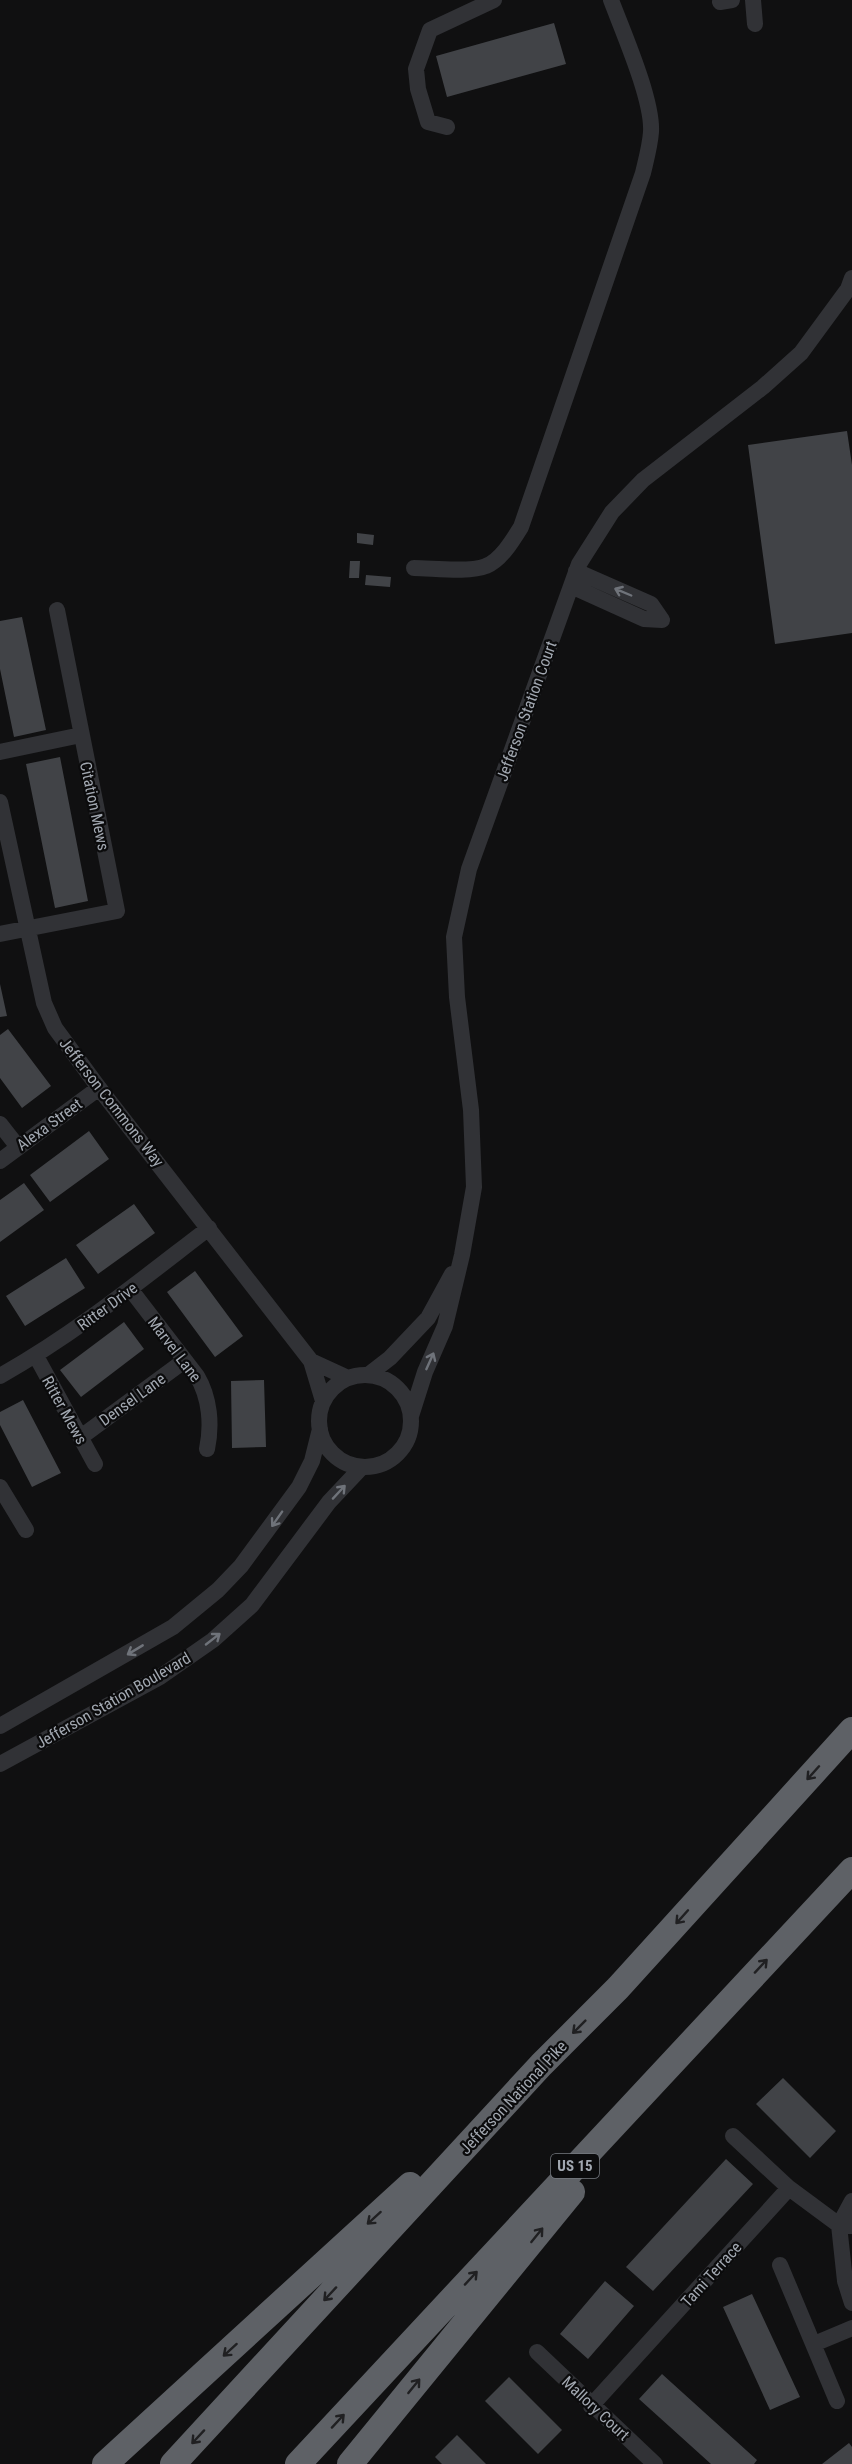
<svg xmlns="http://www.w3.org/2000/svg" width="852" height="2464" viewBox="0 0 852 2464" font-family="'Roboto Condensed',sans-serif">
<rect width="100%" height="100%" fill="#101011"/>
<path fill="#414347" d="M554 23 566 64 447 97 436 56Z
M847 431 852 465V633L775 644 748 445Z
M357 533 374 535 373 545 357 543Z
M350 561H360L359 578H349Z
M366 575 391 577 390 587 365 585Z
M22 617 46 730 14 737 0 669V621Z
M60 757 88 901 55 908 26 764Z
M0 984 7 1016 0 1017Z
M8 1029 51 1086 22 1108 0 1078V1035Z
M89 1131 109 1159 50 1202 30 1175Z
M24 1183 44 1210 0 1242V1200Z
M134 1204 155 1233 98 1274 76 1245Z
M66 1258 85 1288 25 1326 6 1296Z
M195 1271 243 1336 215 1357 167 1292Z
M124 1322 144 1349 81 1397 60 1370Z
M264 1380 266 1447 232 1448 231 1381Z
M23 1400 61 1473 32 1487 0 1425V1412Z
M783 2078 836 2131 810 2158 756 2104Z
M726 2159 753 2184 653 2291 626 2267Z
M605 2281 634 2306 588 2359 560 2334Z
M752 2294 800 2397 770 2410 723 2307Z
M662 2374 757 2460 754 2464H711L639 2399Z
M509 2377 562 2430 538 2454 485 2401Z
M457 2435 486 2464H442L435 2457Z
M849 2443 852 2447V2464H822Z"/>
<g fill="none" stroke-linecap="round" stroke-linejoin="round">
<path stroke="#313236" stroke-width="16" d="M753 0 755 24
M720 2 732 0
M447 127 428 122 418 89 416 69 430 30 494 0
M414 568C432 568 470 573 486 566 501 560 513 540 521 527L643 173C646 160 650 146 651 132 653 100 623 32 611 0
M576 571 651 604 662 620
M571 586 644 619 662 620
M0 752 81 735
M0 802 44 1003 55 1028 99 1088 311 1361 323 1401
M0 934 117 911 57 610
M0 1124 18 1147
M0 1161 99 1088
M131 1290 197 1376C210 1398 212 1425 207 1449
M36 1356 95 1464
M311 1361 348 1378
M368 1375 390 1358 428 1318 452 1274
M319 1421a46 46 0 1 1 92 0a46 46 0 1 1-92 0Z
M0 1376C75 1334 141 1280 209 1228
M411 1416 425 1372 445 1326 462 1255 474 1187 471 1110 457 997 454 937 469 869 579 564 612 512 643 480 763 387 801 353 848 289 852 278
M81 1437 184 1361
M0 1487 26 1530
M0 1726 173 1627 218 1590 241 1566 299 1487 312 1461 320 1429
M0 1764 160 1677 213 1640 252 1605 329 1502 362 1467
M733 2136 789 2188
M852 2201 839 2225 845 2281 852 2303
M780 2265 837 2401
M814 2344 852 2328
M537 2352 655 2464
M591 2406 789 2188 839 2225 852 2226"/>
<path stroke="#5e6166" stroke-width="26" d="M105 2464 410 2185
M173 2464 541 2065 618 1988 852 1730
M298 2464 852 1870
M350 2464 572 2192"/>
</g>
<defs><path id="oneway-shaft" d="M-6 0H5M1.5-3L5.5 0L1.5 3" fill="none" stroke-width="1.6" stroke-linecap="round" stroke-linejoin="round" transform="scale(1.5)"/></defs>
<g stroke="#6f737a">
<use href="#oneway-shaft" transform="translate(623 592) rotate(-157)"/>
<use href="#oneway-shaft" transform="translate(430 1361) rotate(-66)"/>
<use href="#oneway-shaft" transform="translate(339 1492) rotate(-47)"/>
<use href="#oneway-shaft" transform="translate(277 1519) rotate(125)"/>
<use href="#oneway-shaft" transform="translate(213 1639) rotate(-38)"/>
<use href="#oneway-shaft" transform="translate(135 1650) rotate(149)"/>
</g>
<g stroke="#202022">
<use href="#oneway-shaft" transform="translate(813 1773) rotate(132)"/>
<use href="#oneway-shaft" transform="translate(682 1917) rotate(132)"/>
<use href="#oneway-shaft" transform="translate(761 1966) rotate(-47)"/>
<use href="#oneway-shaft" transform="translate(579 2027) rotate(135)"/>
<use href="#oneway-shaft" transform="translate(374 2218) rotate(138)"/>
<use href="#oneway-shaft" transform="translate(537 2235) rotate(-51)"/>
<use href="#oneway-shaft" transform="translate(471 2278) rotate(-47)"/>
<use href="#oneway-shaft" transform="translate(330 2294) rotate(133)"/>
<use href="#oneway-shaft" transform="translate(230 2350) rotate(138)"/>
<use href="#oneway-shaft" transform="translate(414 2386) rotate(-51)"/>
<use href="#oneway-shaft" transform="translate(338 2421) rotate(-47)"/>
<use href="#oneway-shaft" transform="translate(198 2437) rotate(133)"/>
</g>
<g text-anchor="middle" stroke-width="4.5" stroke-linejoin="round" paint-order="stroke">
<rect fill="#0b0b0c" stroke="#757980" stroke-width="1.5" x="551" y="2154" width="48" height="24" rx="4.5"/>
<g font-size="15" font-weight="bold" fill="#a2a8b1">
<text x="575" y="2171">US 15</text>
</g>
<g font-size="16" fill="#a2a8b1" stroke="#0b0b0c">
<text transform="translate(526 711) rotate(-70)" y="6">Jefferson Station Court</text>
<text transform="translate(95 806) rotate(78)" y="6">Citation Mews</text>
<text transform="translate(112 1102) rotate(52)" y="6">Jefferson Commons Way</text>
<text transform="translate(49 1124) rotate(-36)" y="6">Alexa Street</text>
<text transform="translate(107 1306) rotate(-36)" y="6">Ritter Drive</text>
<text transform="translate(175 1349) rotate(53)" y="6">Marvel Lane</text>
<text transform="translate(132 1399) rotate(-36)" y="6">Densel Lane</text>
<text transform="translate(65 1410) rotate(61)" y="6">Ritter Mews</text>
<text transform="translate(113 1700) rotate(-30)" y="6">Jefferson Station Boulevard</text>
<text transform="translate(513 2097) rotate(-47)" y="6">Jefferson National Pike</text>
<text transform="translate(711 2274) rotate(-48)" y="6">Tami Terrace</text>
<text transform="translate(596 2408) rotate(43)" y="6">Mallory Court</text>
</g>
</g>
</svg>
